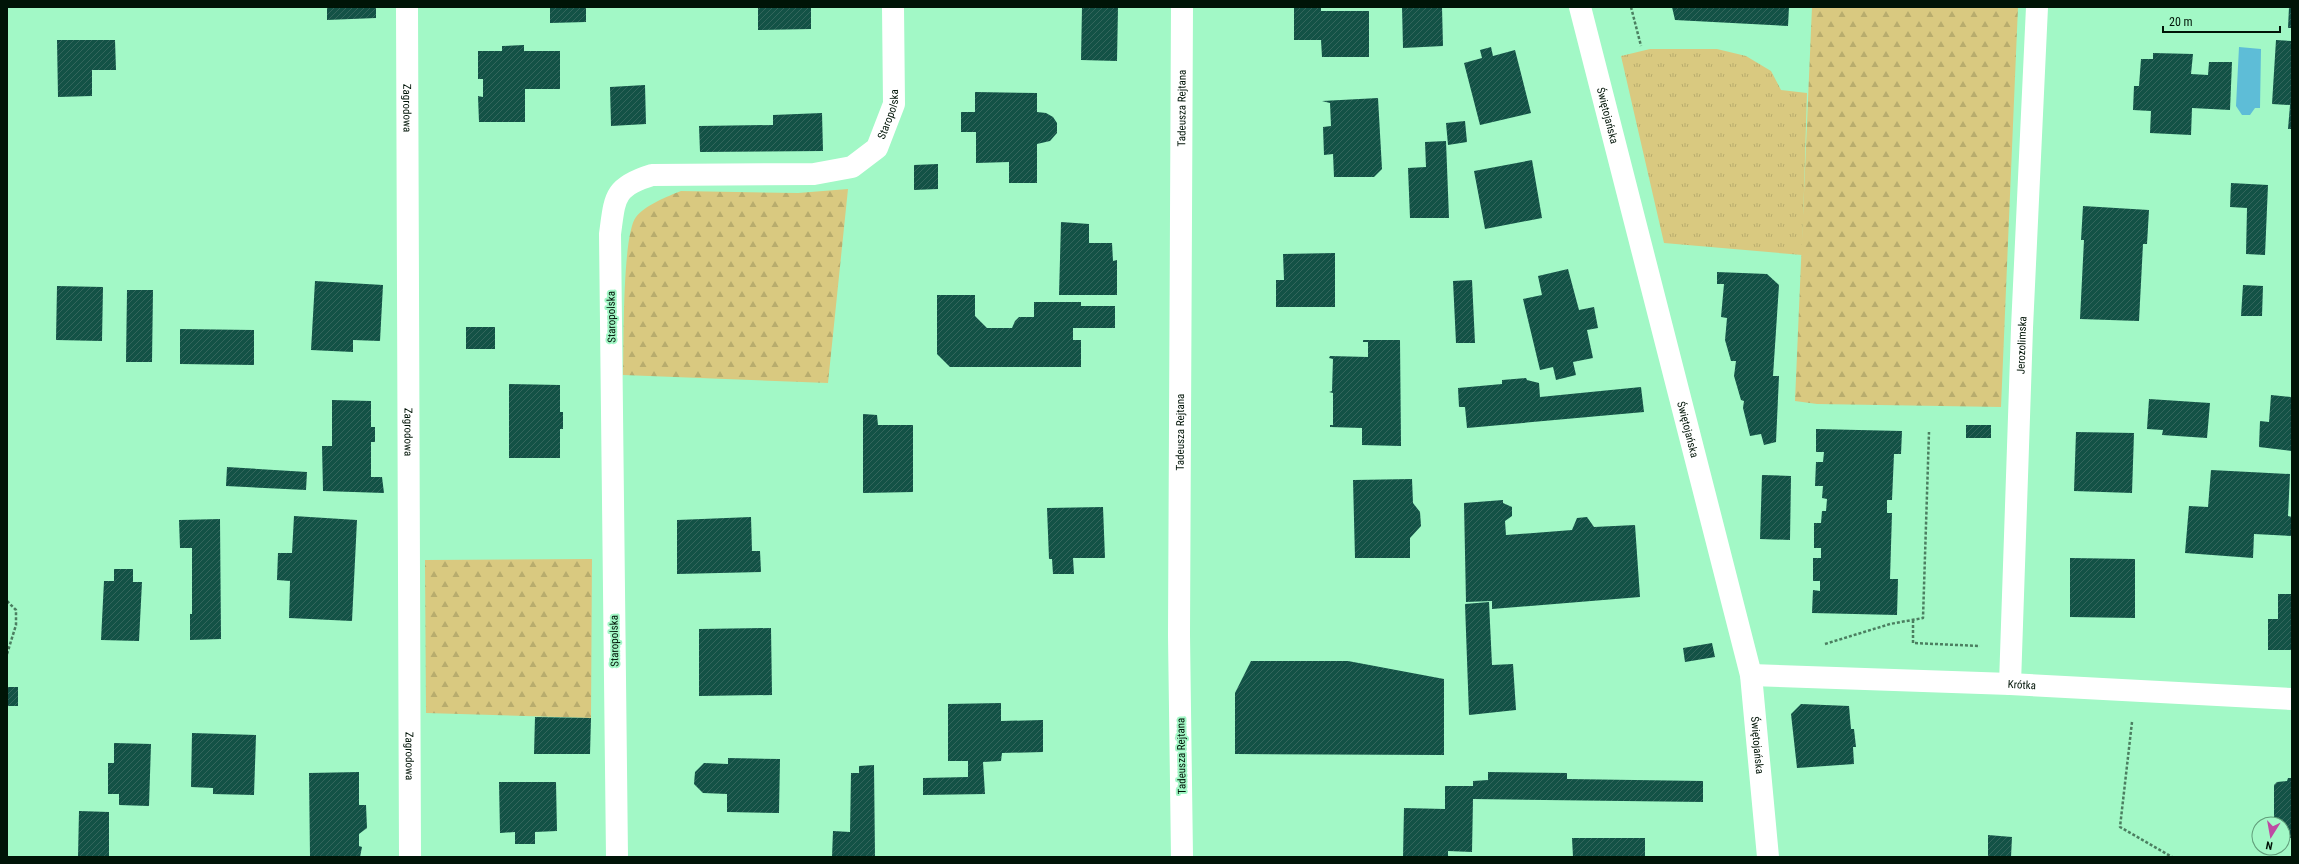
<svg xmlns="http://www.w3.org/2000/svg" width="2299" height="864" viewBox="0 0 2299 864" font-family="'Roboto Condensed',sans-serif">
<defs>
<pattern id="grass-tufts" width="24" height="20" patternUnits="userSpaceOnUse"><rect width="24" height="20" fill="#d9c980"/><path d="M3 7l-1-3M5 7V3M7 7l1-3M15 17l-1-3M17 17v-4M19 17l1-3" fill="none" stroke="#b8ac6d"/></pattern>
<pattern id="forest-firs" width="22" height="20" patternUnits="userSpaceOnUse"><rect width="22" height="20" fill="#d9c980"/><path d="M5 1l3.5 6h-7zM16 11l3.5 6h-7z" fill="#b8ac6d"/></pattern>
<pattern id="building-hatch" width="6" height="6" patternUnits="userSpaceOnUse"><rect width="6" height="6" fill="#135246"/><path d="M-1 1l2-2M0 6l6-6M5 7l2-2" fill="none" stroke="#33665c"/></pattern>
</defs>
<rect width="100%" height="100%" fill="#a2f8c6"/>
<path fill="url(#grass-tufts)" d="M1650 49H1717L1746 56 1771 71 1781 90 1807 93 1802 255 1664 243 1621 56Z"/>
<path fill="url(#forest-firs)" d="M1812 7H2018L2001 407 1817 404 1795 401Z
M848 189 828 383 623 375C624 347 622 235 636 217 644 206 668 196 681 191L798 193Z
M592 559 591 718 426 713 425 560Z"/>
<path fill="#5ebdd7" d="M2239 47 2261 49 2260 108H2255L2250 115H2242L2236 106Z"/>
<path fill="url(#building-hatch)" d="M327 7H376V18L327 20Z
M550 7H586V22L550 23Z
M758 7H811V29L758 30Z
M1082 7H1118L1117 61 1081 60Z
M1294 7H1321V11H1369V57H1322L1321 40H1294Z
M1402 7H1442L1443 46 1403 48Z
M1672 7H1789L1788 26 1675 20Z
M2289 7H2292V28H2288Z
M57 40H115L116 70H92V96L58 97Z
M2276 40 2292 41V129H2288L2290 105 2272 104Z
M524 45V51H560V89H525V122H479L478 96 483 97V79H478V51H502V46Z
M1491 47 1493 56 1515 50 1531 113 1480 125 1464 63 1482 58 1480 50Z
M2153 53 2193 54 2191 74 2208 75 2209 62H2232L2230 110 2192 108 2191 135 2150 133 2151 111 2133 110 2134 86H2139L2141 59H2153Z
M645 85 646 124 611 126 610 87Z
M975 92 1037 93V112L1046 113 1053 117 1057 123V133L1050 141 1037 144V183H1009V162L976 163V132H961V112H975Z
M1378 98 1382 169 1374 177H1334L1333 154 1324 155 1323 127 1331 126 1330 103 1322 101Z
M822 113 823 151 700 152 699 126 773 125V115Z
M1465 121 1467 142 1448 145 1446 123Z
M1446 141 1449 218H1410L1408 168 1426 167 1425 142Z
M1532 160 1542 218 1485 229 1474 171Z
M938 164V189L914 190V165Z
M2231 183 2268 185 2265 255 2246 254 2247 208 2230 207Z
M2083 206 2149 210 2147 244H2143L2139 321 2080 319 2084 240H2081Z
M1061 222 1089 224V243H1112L1113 261 1117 260V295H1059Z
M1335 253V307H1276V280H1284L1283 254Z
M1568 269 1579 310 1594 307 1598 328 1587 330 1593 358 1573 362 1576 375 1556 380 1553 367 1540 370 1523 299 1542 295 1538 276Z
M1717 272 1767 274 1779 285 1773 376H1779L1776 442 1764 445 1761 434 1750 436 1743 408 1744 401 1741 400 1734 376 1736 361H1731L1725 340 1727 318 1721 317 1724 284H1717Z
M1472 280 1475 343H1456L1453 281Z
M315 281 383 285 380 341 353 340V352L311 350Z
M2243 285 2263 286 2262 316H2241Z
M57 286 103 287 102 341 56 340Z
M127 290H153L152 362H126Z
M937 295H975V316L987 328H1012L1015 321 1019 317H1034V302H1081V306H1115V328H1073V340H1081V367H950L937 354Z
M466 327H495V349H466Z
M180 329 254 330V365L180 364Z
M1363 340H1400L1401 446 1362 445V428L1330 427V425H1333V393L1329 392 1332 391 1333 359 1329 358 1330 356 1368 357V342H1363Z
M1526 378 1527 380 1539 383 1540 397 1641 387 1644 412 1467 428 1465 407H1459L1458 388 1502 384V380Z
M509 384 560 385V412H563V429H560V458H509Z
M2271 395 2291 397 2292 451 2259 447 2260 421 2269 422Z
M2149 399 2210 403 2207 438 2162 435 2163 430 2147 429Z
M332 400 371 401V427H375V442H371V477H382L384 493 323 491 322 446H332Z
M863 414 877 415 878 425H913V492L863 493Z
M1966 425H1991V438H1966Z
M1816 429 1902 431 1901 454H1894L1892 500H1887V513H1892L1890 579H1898L1897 615 1812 613 1813 590 1820 591V581H1813V558H1821V548H1814V523H1821L1822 511H1826L1827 499 1822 498 1823 486H1815L1816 462H1823L1824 452H1816Z
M2076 432 2134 433 2132 493 2074 491Z
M227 467 307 472 306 490 226 486Z
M2211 470 2290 474 2288 516 2292 517V536L2254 534 2253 558 2185 553 2189 506 2208 507Z
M1762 475 1791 476 1790 540 1760 539Z
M1412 479 1413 503 1420 512 1421 526 1410 538V558H1355L1353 480Z
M1503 500V503L1512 507V516L1505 521 1506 535 1572 530 1577 518 1587 517 1594 527 1635 525 1640 597 1492 609V601L1466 602 1464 503Z
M1103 507 1105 558H1073L1074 574H1053L1052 559H1049L1047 508Z
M294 516 357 520 352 621 289 618 290 581 277 580 278 553H292Z
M751 517 752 551H760L761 572 677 574V520Z
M220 519 221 639 190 640V614H192V548H180L179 520Z
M2070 558 2135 559V618L2070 617Z
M114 569H133V582H142L139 641 101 640 104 581H114Z
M2278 594H2292V650H2268V619H2278Z
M1489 602 1492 665 1513 664 1516 710 1469 715 1465 604Z
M771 628 772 695 699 696V629Z
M1712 643 1715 657 1685 662 1683 648Z
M1251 661H1348L1444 679V755L1235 754V693Z
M7 687H18V706H7Z
M1001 703V721L1043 720V752L1002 753 1001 761 983 762 985 794 923 795V778L968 777V761H948V704Z
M1801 704 1849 706 1851 729H1854L1856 747H1853L1854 764 1797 768 1791 714Z
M535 717 591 718 590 754H534Z
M192 733 256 735 254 795 213 794V788L191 787Z
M114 743 151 744 149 806 119 805V794H108V763H114Z
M728 758 780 759 779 813 727 812V794L703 793 694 784 695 772 704 763 728 764Z
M874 765 875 857H832L833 831 850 832 851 773H859V766Z
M359 772V805H366L367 828 359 834V846L362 847 360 857H310L309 773Z
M1488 772 1567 773V779L1703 781V802L1473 799 1472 852 1448 851V857H1403L1404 808 1445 809V786H1473V781L1488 780Z
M2288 778H2292V838H2283V824H2274V785L2277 782 2287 781Z
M499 782H556L557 831 535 832V844H515V832L500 833Z
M79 811 109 812V857H78Z
M1988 835 2012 837 2011 857H1988Z
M1572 838H1645V857H1573Z"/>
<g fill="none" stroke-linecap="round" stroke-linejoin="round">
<path stroke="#4b7e60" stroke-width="2.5" stroke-dasharray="3 2" stroke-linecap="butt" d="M1631 7 1641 46
M7 601 16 610V625L7 654
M1913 620V643L1980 646
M1825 644 1890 624 1923 618 1929 432
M2132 722 2120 827 2172 857"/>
<g stroke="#fff" stroke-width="22">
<path id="s1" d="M407 7 410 857"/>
<path id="s2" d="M1580 7 1751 675 1768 857"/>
<path id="s3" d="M1751 675 2010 684 2292 699"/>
<path id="s4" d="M2010 684 2022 328 2037 7"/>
<path id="s5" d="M617 857 610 234C615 198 613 187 652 175L814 174 852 167 877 148 894 104 893 7"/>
<path id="s6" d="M1182 857 1179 635 1182 7"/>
</g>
</g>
<g text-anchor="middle" stroke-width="4" stroke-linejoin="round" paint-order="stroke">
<g font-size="11" fill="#001407" stroke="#a2f8c6">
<text dy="4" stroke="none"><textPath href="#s1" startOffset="101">Zagrodowa</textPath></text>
<text dy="4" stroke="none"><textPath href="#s6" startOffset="749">Tadeusza Rejtana</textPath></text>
<text dy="4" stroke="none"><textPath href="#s5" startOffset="971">Staropolska</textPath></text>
<text dy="4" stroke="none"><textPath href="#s2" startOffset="112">Świętojańska</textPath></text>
<text transform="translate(611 317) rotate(-91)" y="4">Staropolska</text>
<text dy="4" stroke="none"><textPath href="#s4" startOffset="339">Jerozolimska</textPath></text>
<text dy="4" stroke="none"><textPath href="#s2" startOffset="436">Świętojańska</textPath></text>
<text dy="4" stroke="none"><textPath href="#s1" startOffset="425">Zagrodowa</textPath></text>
<text dy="4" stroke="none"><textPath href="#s6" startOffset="425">Tadeusza Rejtana</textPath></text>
<text transform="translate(614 641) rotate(-91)" y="4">Staropolska</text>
<text dy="4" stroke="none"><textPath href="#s3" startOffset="271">Krótka</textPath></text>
<text dy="4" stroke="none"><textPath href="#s2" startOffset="760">Świętojańska</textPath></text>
<text dy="4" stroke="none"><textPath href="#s1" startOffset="749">Zagrodowa</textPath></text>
<text transform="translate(1181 756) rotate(-91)" y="4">Tadeusza Rejtana</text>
</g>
</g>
<rect width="2299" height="864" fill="none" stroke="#001407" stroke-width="16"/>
<g transform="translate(2271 836) rotate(191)"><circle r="19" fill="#a2f8c6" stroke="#619d7a"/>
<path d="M0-3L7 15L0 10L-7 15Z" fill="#be4aa3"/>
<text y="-6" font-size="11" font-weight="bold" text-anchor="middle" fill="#001407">N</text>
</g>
<path d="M2163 26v6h117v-6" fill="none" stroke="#001407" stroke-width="2"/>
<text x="2169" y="26" font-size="12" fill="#001407" stroke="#a2f8c6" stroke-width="3" paint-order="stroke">20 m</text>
</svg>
